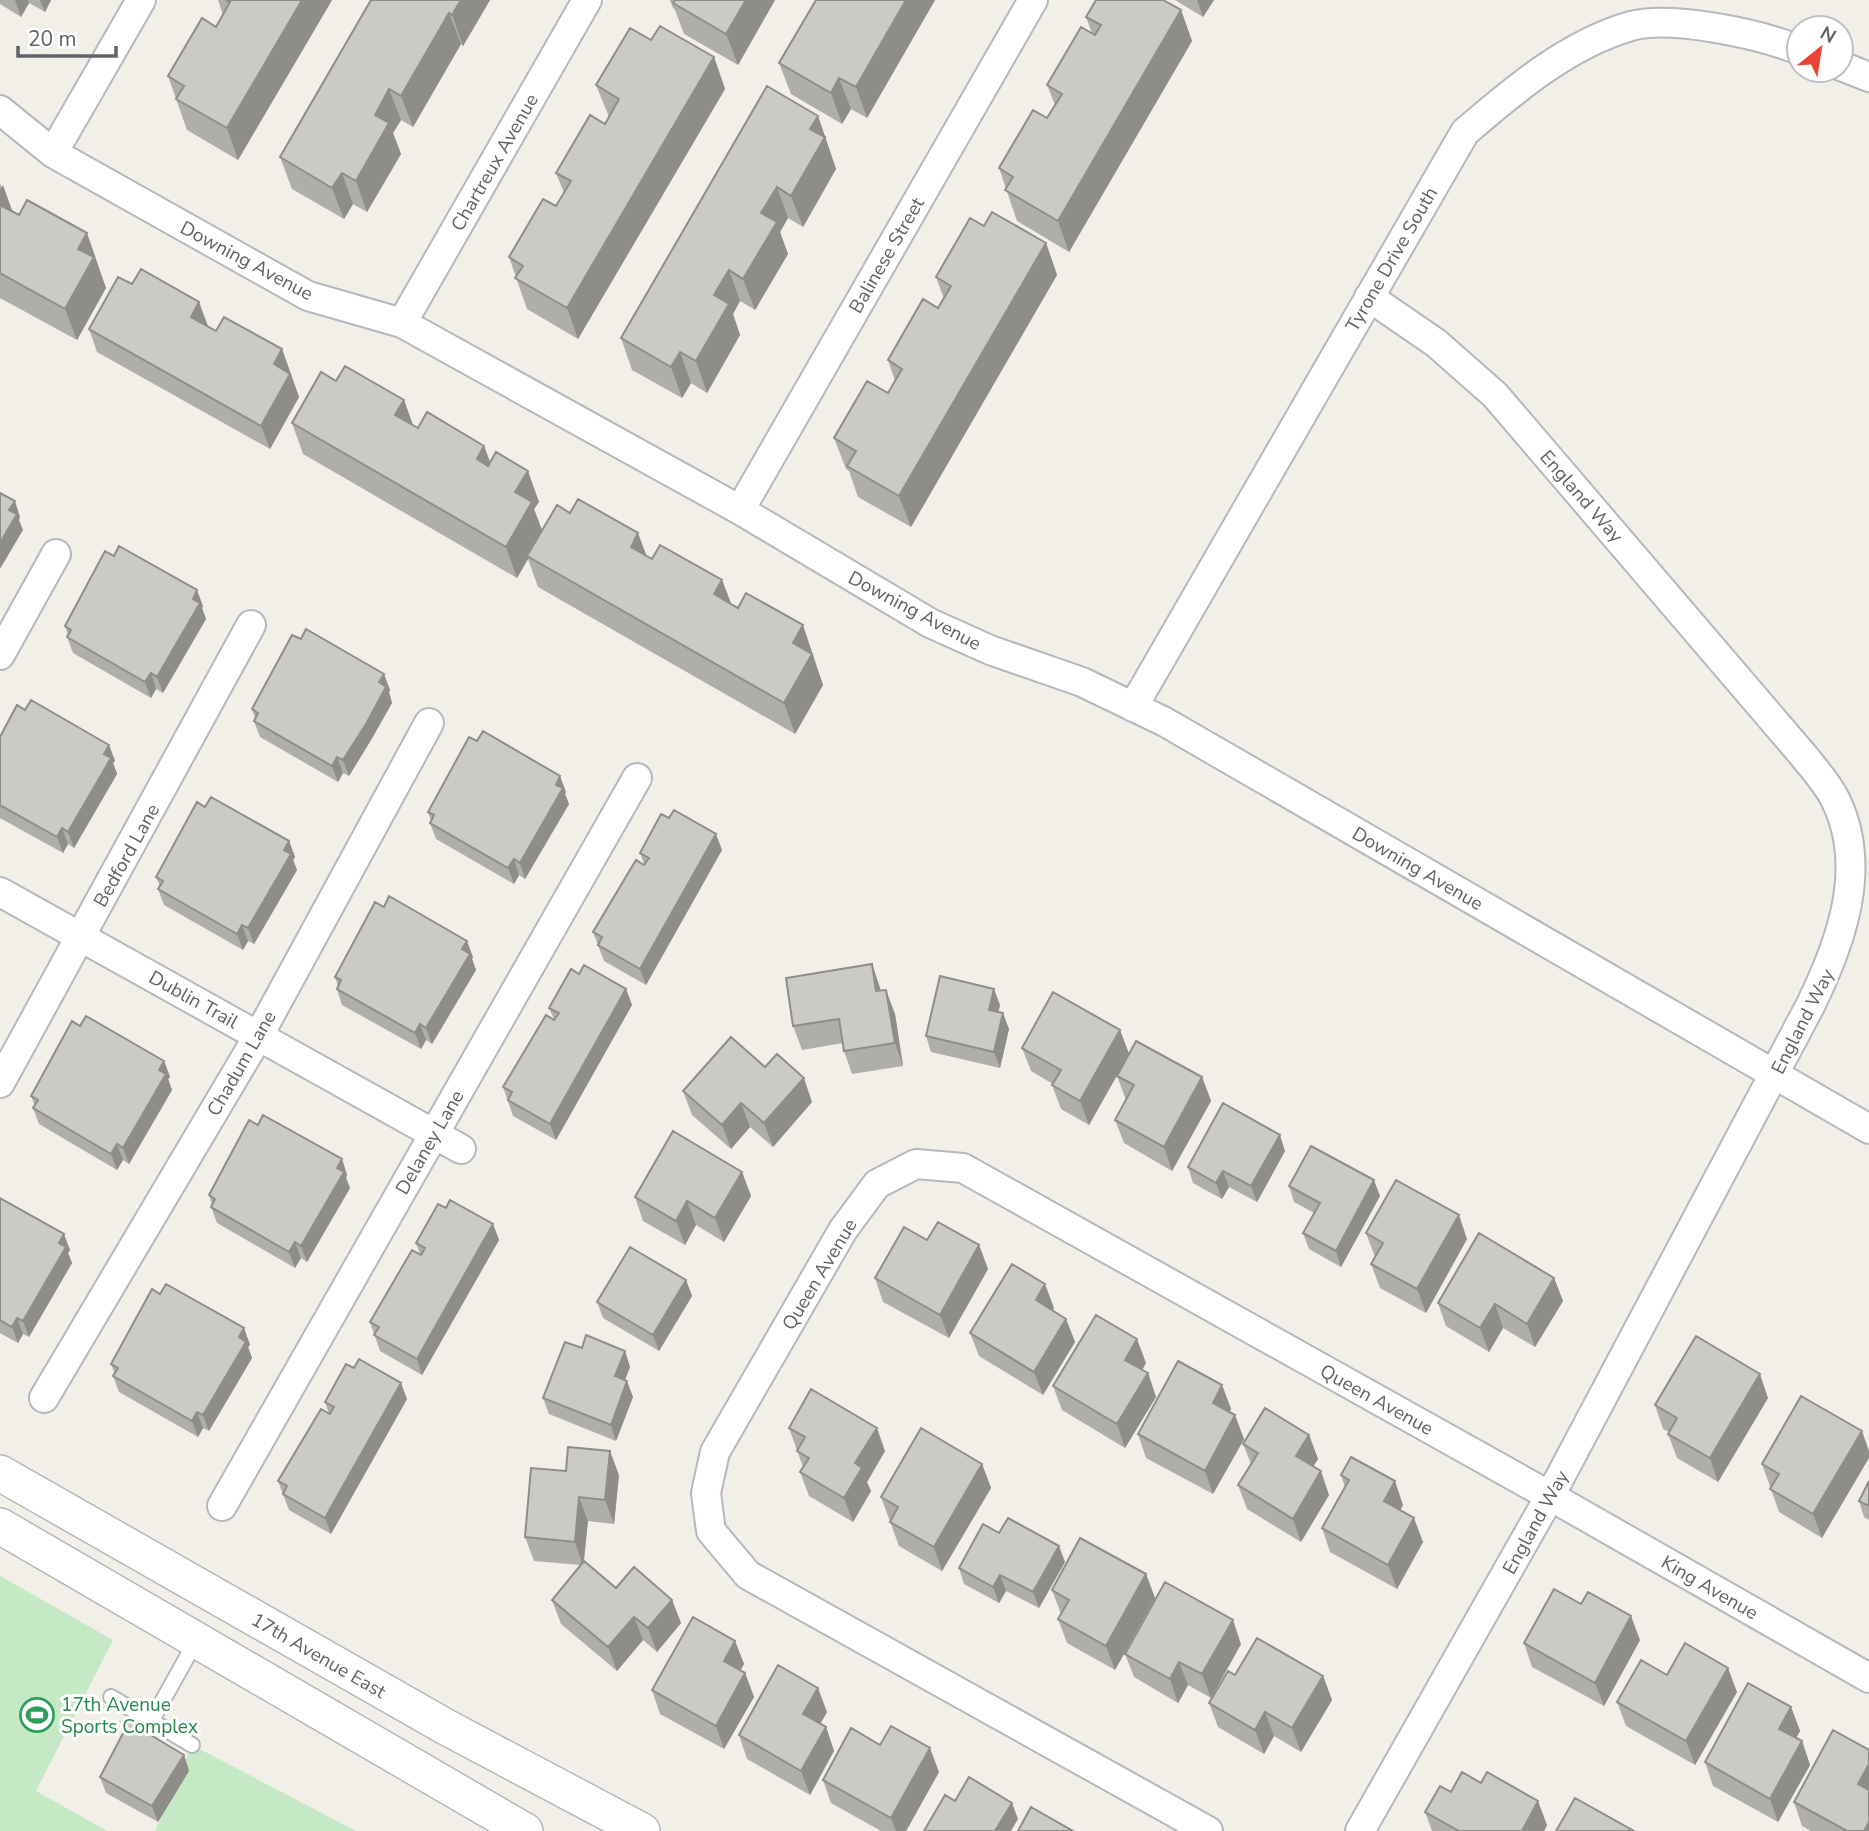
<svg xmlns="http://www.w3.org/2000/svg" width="1869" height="1831" viewBox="0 0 1869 1831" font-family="'Nunito Sans',sans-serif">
<rect width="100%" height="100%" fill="#f1efe8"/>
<path fill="#c5e8c5" d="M0 1576 113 1640 36 1791 107 1831H0Z
M192 1745 356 1831H155Z"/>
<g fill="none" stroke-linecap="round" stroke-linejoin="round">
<g stroke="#b5b8bc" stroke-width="18">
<path id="service" d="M111 1697 192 1745
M152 1720 197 1639"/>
</g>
<g stroke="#b5b8bc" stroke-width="32">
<path id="minor" d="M1841 66 1869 77
M0 110 53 153 308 296 402 323 740 510 930 623 990 650 1082 682 1165 722 1869 1129
M53 153 141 0
M402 323 587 0
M740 510 1033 0
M0 655 56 554
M1133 707 1465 132C1514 90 1568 44 1631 26 1671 15 1760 34 1799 50
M0 892 461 1149
M0 1083 251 625
M44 1398 259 1035 429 723
M222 1506 637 778
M1208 1831 748 1575 711 1531 706 1493 715 1452 843 1230 877 1184 916 1164 963 1168 1550 1496 1869 1678
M1360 1831 1550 1496 1810 1006C1841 943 1869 867 1835 799 1827 783 1814 769 1803 755L1495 395 1436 343 1369 297"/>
</g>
<g stroke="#b5b8bc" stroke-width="38">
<path id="tertiary" d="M0 1473 446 1727 642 1831
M0 1526 525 1831"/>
</g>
<use href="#service" stroke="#fff" stroke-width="14"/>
<use href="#minor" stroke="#fff" stroke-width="28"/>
<use href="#tertiary" stroke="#fff" stroke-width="35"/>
</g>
<path fill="#afaea9" d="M0 0H51L45 12 29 3 21 17 0 4Z
M218 0H332L238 160 187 130 168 76 216 27 223 15Z
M371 0H490L463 46 461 44 413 127 401 120 393 133 401 154 367 212 353 204 344 219 292 189 280 157Z
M670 0H775L738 65 684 34 675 10 673 8Z
M935 0 867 118 851 109 842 124 791 94 779 63Z
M1175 0H1214L1203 17Z
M1181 10 1192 41 1069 252 1017 221 999 168 1047 118 1055 105 1047 85 1092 33 1086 17Z
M651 40 714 57 725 89 578 339 527 309 509 257 556 206 564 193 556 173 605 124 609 117 596 85Z
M818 116 836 169 803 227 788 218 780 232 788 254 755 310 740 301 733 314 740 335 707 393 691 383 682 398 632 370 621 338Z
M0 183 13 212 98 264 97 266 106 288 77 340 0 298Z
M984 226 1046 243 1057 275 911 527 858 497 849 471 846 469 834 438 888 393 895 381 888 360 938 308 944 299 936 277Z
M132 284 199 302 207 327 216 331 282 349 299 397 270 449 97 352 89 329Z
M336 381 404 400 413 425 418 428 484 446 490 462 539 502 534 509 542 530 646 556 652 559 722 580 731 604 814 656 813 657 823 685 795 734 538 587 528 559 517 578 303 454 292 423Z
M203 606 202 608 206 619 163 693 156 689 151 698 73 653 67 637 68 635 65 626Z
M390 690 389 692 392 703 371 740 349 776 343 773 338 782 260 737 254 721 255 718 252 709Z
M25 710 109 745 115 761 113 763 117 774 74 848 68 844 63 853 0 818V737Z
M566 792 565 794 569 804 525 879 519 875 514 884 436 839 430 823 431 821 428 812Z
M205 807 289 841 295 857 293 860 297 870 254 944 248 941 243 950 164 905 158 889 160 886 156 877Z
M669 818 722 850 646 985 604 961 593 932 644 864 640 853Z
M473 957 472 959 476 970 432 1044 426 1040 421 1049 342 1005 337 989 338 986 335 977Z
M872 964 881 991 895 1014 903 1066 852 1074 844 1051 843 1043 802 1050 793 1026Z
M579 974 626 989 632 1005 556 1140 513 1116 503 1087 554 1019 549 1008Z
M1000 1005 998 1012 1009 1029 1000 1068 931 1052 926 1036Z
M80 1026 164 1061 170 1077 168 1079 172 1090 129 1164 123 1160 117 1170 39 1124 33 1108 35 1106 31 1096Z
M1120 1030 1129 1054 1089 1125 1061 1109 1052 1085 1053 1084 1031 1071 1022 1048Z
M765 1067 812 1102 773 1147 750 1127 731 1149 692 1115 683 1091Z
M1117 1076 1202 1077 1211 1101 1172 1171 1124 1143 1115 1120 1126 1100Z
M258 1125 342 1159 347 1175 346 1178 350 1188 307 1262 301 1258 295 1268 217 1223 211 1207 212 1205 209 1195Z
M1285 1151 1257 1202 1229 1187 1222 1199 1193 1183 1188 1167Z
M742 1172 751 1196 724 1242 696 1225 685 1245 643 1221 635 1197Z
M1289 1186 1380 1196 1341 1267 1309 1249 1303 1233 1314 1213 1294 1202Z
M0 1198 70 1250 68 1253 72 1263 29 1337 23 1334 18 1343 0 1333Z
M446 1208 493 1224 499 1240 422 1375 380 1351 370 1322 420 1254 416 1243Z
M1366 1233 1467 1239 1426 1313 1380 1288 1371 1264 1375 1257Z
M927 1240 979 1245 988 1269 949 1338 883 1302 875 1278Z
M1554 1278 1563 1301 1535 1347 1503 1328 1489 1352 1446 1326 1438 1303Z
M686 1280 692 1296 659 1351 603 1318 597 1302Z
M160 1294 244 1328 250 1345 248 1347 252 1358 209 1431 203 1428 198 1437 119 1392 113 1376 115 1374 111 1364Z
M1054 1308 1053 1310 1066 1319 1075 1342 1043 1395 979 1356 970 1333Z
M582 1348 625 1351 630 1367 625 1380 633 1397 616 1441 549 1414 543 1398Z
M1146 1363 1142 1370 1148 1373 1156 1397 1125 1448 1062 1410 1053 1386Z
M1222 1385 1231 1409 1230 1412 1244 1439 1213 1494 1146 1458 1138 1434Z
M1768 1398 1718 1482 1677 1458 1668 1434 1669 1432 1663 1429 1655 1405Z
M407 1399 331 1534 289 1510 278 1481 329 1414 325 1402Z
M789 1428 885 1451 867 1482 871 1491 853 1522 809 1496 800 1472 803 1467Z
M1862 1431 1822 1538 1779 1512 1762 1464Z
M1309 1435 1318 1459 1313 1466 1329 1495 1301 1542 1247 1509 1238 1485 1251 1464 1243 1444Z
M982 1464 991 1488 942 1571 899 1546 881 1497Z
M531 1468 619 1475 614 1524 588 1521 584 1562 616 1588 672 1600 681 1623 657 1652 643 1640 617 1671 561 1624 552 1600 581 1565 534 1561 525 1537Z
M1341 1475 1403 1505 1400 1510 1423 1542 1397 1589 1330 1552 1322 1528 1345 1487Z
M1869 1481V1520L1864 1517 1859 1501Z
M999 1533 1065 1562 1039 1608 1006 1591 999 1603 964 1584 959 1568Z
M1146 1574 1155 1598 1115 1670 1067 1643 1058 1619 1061 1614 1052 1590Z
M1640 1640 1604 1706 1532 1667 1524 1643Z
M735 1641 744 1664 740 1670 745 1673 754 1697 724 1749 660 1714 652 1690Z
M1241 1644 1211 1698 1188 1685 1178 1703 1134 1677 1125 1654Z
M1235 1675 1323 1676 1332 1700 1301 1752 1274 1736 1264 1754 1218 1727 1209 1703Z
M1667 1675 1737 1692 1695 1765 1626 1726 1617 1702Z
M1791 1707 1800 1731 1796 1738 1802 1741 1810 1765 1778 1822 1713 1786 1705 1762Z
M827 1712 820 1724 826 1727 834 1751 810 1795 747 1759 739 1735Z
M880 1745 939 1772 906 1831H881L831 1803 823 1780Z
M184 1755 189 1771 158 1822 106 1793 100 1777Z
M1481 1783 1547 1825 1544 1831H1432L1425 1812 1451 1792Z
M1794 1802 1869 1831H1811L1802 1826Z"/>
<path fill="#8f8d8a" d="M15 0H28L29 3 21 17Z
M40 0H51L45 12Z
M302 0H332L238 160 227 128Z
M461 0H490L463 46 452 15Z
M746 0H775L738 65 726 34Z
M906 0H935L867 118 856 87Z
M1197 0H1214L1203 17Z
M1181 10 1192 41 1069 252 1058 221Z
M449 13 461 44 413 127 401 96Z
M714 57 725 89 578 339 567 308Z
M839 78 851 109 842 124 831 93Z
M389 89 401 120 393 133 401 154 367 212 356 181 375 115Z
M818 116 836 169 803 227 791 196 810 129Z
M342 173 353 204 344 219 332 188Z
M3 185 14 216 0 218V190Z
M777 187 788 218 780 232 788 254 755 310 743 279 761 213Z
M87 233 106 288 77 340 65 309 78 249Z
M1046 243 1057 275 911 527 899 496Z
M729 270 740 301 733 314 740 335 707 393 696 361 714 295Z
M199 302 208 326 199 341 191 317Z
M282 349 299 397 270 449 261 426 274 364Z
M680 352 691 383 682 398 671 367Z
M404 400 415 431 395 415Z
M484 446 496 478 477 459Z
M528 471 539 502 534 509 543 533 527 556 528 559 517 578 506 547 515 492Z
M15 501 20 517 19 520 23 530 0 569V543L9 510Z
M638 533 650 565 631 547Z
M722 580 734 611 714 594Z
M197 590 203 606 202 608 206 619 163 693 157 677Z
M803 625 823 685 795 734 784 703 793 643Z
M151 673 156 689 151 698 145 682Z
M384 674 390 690 389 692 392 703 371 740 349 776 343 760Z
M109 745 115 761 113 763 117 774 74 848 68 832 104 754Z
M337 757 343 773 338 782 332 766Z
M560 776 566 792 565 794 569 804 525 879 520 863Z
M62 828 68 844 63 853 57 837Z
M716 834 722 850 646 985 640 969Z
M289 841 295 857 293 860 297 870 254 944 248 928 284 850Z
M514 859 519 875 514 884 508 868Z
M242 925 248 941 243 950 237 934Z
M467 941 473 957 472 959 476 970 432 1044 426 1028Z
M872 964 880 988 885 1015 876 991Z
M626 989 632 1005 556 1140 550 1124Z
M994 989 1000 1005 995 1026 989 1010Z
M886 990 895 1014 903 1066 895 1043Z
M1003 1013 1009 1029 1000 1068 994 1052Z
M420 1024 426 1040 421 1049 415 1033Z
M1120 1030 1129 1054 1089 1125 1080 1101Z
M164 1061 170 1077 168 1079 172 1090 129 1164 123 1148 159 1070Z
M1202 1077 1211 1101 1172 1171 1164 1147Z
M804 1078 812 1102 773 1147 764 1123Z
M741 1103 750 1127 731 1149 722 1125Z
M1280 1135 1285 1151 1257 1202 1251 1186Z
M117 1144 123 1160 117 1170 111 1154Z
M342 1159 347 1175 346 1178 350 1188 307 1262 301 1246Z
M1223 1171 1229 1187 1222 1199 1216 1183Z
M742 1172 751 1196 724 1242 715 1218Z
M1374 1180 1380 1196 1341 1267 1336 1251Z
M687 1201 696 1225 685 1245 676 1221Z
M1459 1215 1467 1239 1426 1313 1417 1289Z
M493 1224 499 1240 422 1375 417 1359Z
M64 1234 70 1250 68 1253 72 1263 29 1337 23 1321 59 1243Z
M295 1242 301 1258 295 1268 289 1252Z
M979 1245 988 1269 949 1338 940 1315Z
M1554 1278 1563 1301 1535 1347 1527 1324Z
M686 1280 692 1296 659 1351 653 1335Z
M1045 1284 1054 1308 1044 1323 1036 1300Z
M1495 1304 1503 1328 1489 1352 1480 1328Z
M17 1318 23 1334 18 1343 12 1327Z
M1066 1319 1075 1342 1043 1395 1034 1372Z
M244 1328 250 1345 248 1347 252 1358 209 1431 203 1415 239 1337Z
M1137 1339 1146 1363 1134 1384 1125 1360Z
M625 1351 630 1367 620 1392 615 1376Z
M1148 1373 1156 1397 1125 1448 1117 1424Z
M1760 1374 1768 1398 1718 1482 1710 1458Z
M627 1381 633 1397 616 1441 611 1425Z
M401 1383 407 1399 331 1534 325 1518Z
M1222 1385 1231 1409 1222 1426 1213 1403Z
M197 1412 203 1428 198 1437 192 1421Z
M1235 1415 1244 1439 1213 1494 1205 1471Z
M877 1428 885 1451 867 1482 871 1491 853 1522 844 1498 855 1463Z
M1862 1431 1869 1451V1458L1822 1538 1813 1514Z
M1309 1435 1318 1459 1305 1480 1296 1456Z
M610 1451 619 1475 614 1524 605 1500Z
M982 1464 991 1488 942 1571 934 1547Z
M1321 1471 1329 1495 1301 1542 1293 1519Z
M1395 1481 1403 1505 1392 1525 1384 1501Z
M579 1497 588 1521 583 1566 575 1542Z
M1414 1518 1423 1542 1397 1589 1388 1565Z
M1059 1546 1065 1562 1039 1608 1033 1592Z
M1146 1574 1155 1598 1115 1670 1106 1646Z
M1000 1575 1006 1591 999 1603 993 1587Z
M672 1600 681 1623 657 1652 648 1628Z
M1631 1616 1640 1640 1604 1706 1595 1683Z
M634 1617 643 1640 617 1671 608 1647Z
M1233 1620 1241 1644 1211 1698 1202 1674Z
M735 1641 744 1664 732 1685 724 1661Z
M1179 1662 1188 1685 1178 1703 1170 1679Z
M1728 1668 1737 1692 1695 1765 1686 1741Z
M745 1673 754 1697 724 1749 716 1726Z
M1323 1676 1332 1700 1301 1752 1292 1728Z
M818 1688 827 1712 812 1738 803 1714Z
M1791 1707 1800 1731 1788 1753 1779 1729Z
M1265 1712 1274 1736 1264 1754 1255 1730Z
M826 1727 834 1751 810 1795 801 1771Z
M1802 1741 1810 1765 1778 1822 1770 1799Z
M930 1748 939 1772 906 1831H896L891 1818Z
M184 1755 189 1771 158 1822 152 1806Z
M1869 1764V1803L1858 1784Z
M1538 1801 1547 1825 1544 1831H1522Z
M1012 1803 1018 1819 1011 1831H995Z
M1869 1822V1831H1864Z"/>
<path fill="#cccac5" stroke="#8f8d8a" stroke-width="2" d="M226 0H302L227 128 176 99 184 86 168 76 202 18 216 27 230 2Z
M371 0H461L452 15 449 13 401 96 389 89 375 115 389 123 356 181 342 173 332 188 280 157Z
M675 0H746L726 34 673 3Z
M816 0H906L856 87 839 78 831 93 779 63Z
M1096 0H1163L1181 10 1058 221 1005 190 1013 177 999 168 1033 110 1047 118 1062 94 1047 85 1081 27 1095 35 1101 25 1086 17Z
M660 26 714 57 567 308 515 278 523 266 509 257 543 199 556 206 571 181 556 173 590 115 605 124 619 99 596 85 630 28 651 40Z
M767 86 818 116 810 129 825 137 791 196 777 187 761 213 777 222 743 279 729 270 714 295 729 304 696 361 680 352 671 367 621 338Z
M27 200 87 233 78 249 94 257 65 309 0 273V205L19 215Z
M992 212 1046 243 899 496 847 466 856 451 834 438 867 381 888 393 902 369 888 360 923 299 938 308 951 286 936 277 970 218 984 226Z
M141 269 199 302 191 317 216 331 224 317 282 349 274 364 290 374 261 426 89 329 118 277 132 284Z
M345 366 404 400 395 415 418 428 427 412 484 446 477 459 488 466 496 452 528 471 515 492 532 502 506 547 292 423 321 372 336 381Z
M0 493 15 501 9 510 17 514 0 543Z
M578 499 638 533 631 547 652 559 660 545 722 580 714 594 738 608 746 593 803 625 793 643 812 654 784 703 527 556 557 505 570 513Z
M119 546 197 590 193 599 200 603 157 677 151 673 145 682 67 637 71 630 65 626 105 551 114 556Z
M306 629 384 674 379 682 386 687 366 724 343 760 337 757 332 766 254 721 258 713 252 709 292 635 301 639Z
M31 700 109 745 104 754 111 758 68 832 62 828 57 837 0 805V737L17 705 25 710Z
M483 731 560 776 556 785 563 788 520 863 514 859 508 868 430 823 434 815 428 812 469 737 477 741Z
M211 797 289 841 284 850 291 854 248 928 242 925 237 934 158 889 163 881 156 877 197 802 205 807Z
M674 810 716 834 640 969 598 945 602 937 593 932 636 860 644 865 649 858 640 853 661 814 669 818Z
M389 896 467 941 462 949 470 954 426 1028 420 1024 415 1033 337 989 341 980 335 977 375 902 384 907Z
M872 964 876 991 886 990 895 1043 844 1051 839 1019 793 1026 786 978Z
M584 965 626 989 550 1124 508 1100 512 1092 503 1087 546 1015 554 1020 559 1013 549 1008 571 969 579 974Z
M940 976 994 989 989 1010 1003 1013 994 1052 926 1036Z
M1053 992 1120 1030 1080 1101 1052 1085 1061 1070 1022 1048Z
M86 1016 164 1061 159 1070 166 1074 123 1148 117 1144 111 1154 33 1108 38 1100 31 1096 72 1021 80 1026Z
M731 1037 765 1067 777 1054 804 1078 764 1123 741 1103 722 1125 683 1091Z
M1136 1041 1202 1077 1164 1147 1115 1120 1134 1085 1117 1076Z
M1223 1103 1280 1135 1251 1186 1223 1171 1216 1183 1188 1167Z
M263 1115 342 1159 337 1168 344 1172 301 1246 295 1242 289 1252 211 1207 215 1199 209 1195 249 1120 258 1125Z
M673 1131 742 1172 715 1218 687 1201 676 1221 635 1197Z
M1311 1146 1374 1180 1336 1251 1303 1233 1320 1203 1289 1186Z
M1396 1180 1459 1215 1417 1289 1371 1264 1383 1243 1366 1233Z
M0 1198 64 1234 59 1243 66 1247 23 1321 17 1318 12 1327 0 1320Z
M450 1200 493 1224 417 1359 374 1335 379 1327 370 1322 412 1250 421 1255 425 1248 416 1243 438 1204 446 1208Z
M938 1222 979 1245 940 1315 875 1278 904 1227 927 1240Z
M1479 1233 1554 1278 1527 1324 1495 1304 1480 1328 1438 1303Z
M630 1247 686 1280 653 1335 597 1302Z
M1012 1264 1045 1284 1036 1300 1066 1319 1034 1372 970 1333Z
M166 1284 244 1328 239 1337 246 1342 203 1415 197 1412 192 1421 113 1376 118 1368 111 1364 152 1289 160 1294Z
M1096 1315 1137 1339 1125 1360 1148 1373 1117 1424 1053 1386Z
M586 1335 625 1351 615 1376 627 1381 611 1425 543 1398 565 1342 582 1348Z
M1696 1336 1760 1374 1710 1458 1668 1434 1677 1418 1655 1405Z
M359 1359 401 1383 325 1518 283 1494 287 1486 278 1481 321 1409 330 1414 334 1407 325 1402 346 1364 354 1368Z
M1178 1361 1222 1385 1213 1403 1235 1415 1205 1471 1138 1434Z
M811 1389 877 1428 855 1463 862 1468 844 1498 800 1472 809 1458 797 1451 805 1437 789 1428Z
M1801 1396 1862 1431 1813 1514 1770 1489 1779 1474 1762 1464Z
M1265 1408 1309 1435 1296 1456 1321 1471 1293 1519 1238 1485 1258 1453 1243 1444Z
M921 1428 982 1464 934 1547 890 1522 898 1507 881 1497Z
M568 1447 610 1451 605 1500 579 1497 575 1542 525 1537 531 1468 566 1471Z
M1351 1457 1395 1481 1384 1501 1414 1518 1388 1565 1322 1528 1349 1480 1341 1475Z
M1869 1481V1506L1859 1501Z
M1008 1518 1059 1546 1033 1592 1000 1575 993 1587 959 1568 983 1524 999 1533Z
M1080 1538 1146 1574 1106 1646 1058 1619 1069 1600 1052 1590Z
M584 1561 616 1588 634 1567 672 1600 648 1628 634 1617 608 1647 552 1600Z
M1165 1582 1233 1620 1202 1674 1179 1662 1170 1679 1125 1654Z
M1554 1589 1581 1604 1588 1592 1631 1616 1595 1683 1524 1643Z
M693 1617 735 1641 724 1661 745 1673 716 1726 652 1690Z
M1257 1638 1323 1676 1292 1728 1265 1712 1255 1730 1209 1703 1228 1671 1235 1675Z
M1685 1643 1728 1668 1686 1741 1617 1702 1641 1660 1667 1675Z
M778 1665 818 1688 803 1714 826 1727 801 1771 739 1735Z
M1748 1683 1791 1707 1779 1729 1802 1741 1770 1799 1705 1762Z
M129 1722 184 1755 152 1806 100 1777Z
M891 1726 930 1748 891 1818 823 1780 851 1728 880 1745Z
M1833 1730 1869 1750V1764L1858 1784 1869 1790V1822L1864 1831H1847L1794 1802Z
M1462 1772 1481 1783 1487 1772 1538 1801 1522 1831H1459L1425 1812 1440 1786 1451 1792Z
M969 1777 1012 1803 995 1831H924L945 1795 955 1801Z
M1575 1798 1634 1831H1556Z
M1031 1807 1073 1831H1018Z"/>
<defs>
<g id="stadium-ring" transform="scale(1.75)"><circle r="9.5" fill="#fff" stroke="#2e9e5b" stroke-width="1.5"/><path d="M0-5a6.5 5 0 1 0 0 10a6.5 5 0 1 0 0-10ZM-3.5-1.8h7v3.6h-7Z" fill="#2e9e5b"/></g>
</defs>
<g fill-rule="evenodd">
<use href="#stadium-ring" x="37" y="1715"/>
</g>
<g text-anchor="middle" stroke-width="6" stroke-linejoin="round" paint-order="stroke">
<g font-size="19" fill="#5f6368" stroke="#fff">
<text transform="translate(494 162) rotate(-60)" y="7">Chartreux Avenue</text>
<text transform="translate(886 255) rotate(-60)" y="7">Balinese Street</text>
<text transform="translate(1391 259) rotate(-60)" y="7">Tyrone Drive South</text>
<text transform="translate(247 260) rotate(28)" y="7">Downing Avenue</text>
<text transform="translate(1582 496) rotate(49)" y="7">England Way</text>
<text transform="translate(915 610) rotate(28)" y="7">Downing Avenue</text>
<text transform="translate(126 855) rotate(-61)" y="7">Bedford Lane</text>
<text transform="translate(1418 868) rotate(30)" y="7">Downing Avenue</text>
<text transform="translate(194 999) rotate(29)" y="7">Dublin Trail</text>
<text transform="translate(1802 1021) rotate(-63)" y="7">England Way</text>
<text transform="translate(241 1063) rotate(-60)" y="7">Chadum Lane</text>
<text transform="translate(429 1142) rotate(-60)" y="7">Delaney Lane</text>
<text transform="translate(819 1274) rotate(-59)" y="7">Queen Avenue</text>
<text transform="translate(1377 1399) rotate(29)" y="7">Queen Avenue</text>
<text transform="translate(1535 1522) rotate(-61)" y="7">England Way</text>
<text transform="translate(1710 1587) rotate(30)" y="7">King Avenue</text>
<text transform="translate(319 1655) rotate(30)" y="7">17th Avenue East</text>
</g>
<g font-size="19" fill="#27864d" stroke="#fff" text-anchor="start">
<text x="61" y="1711">17th Avenue<tspan x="61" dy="22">Sports Complex</tspan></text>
</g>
</g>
<g transform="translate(1820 49) rotate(30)"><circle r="33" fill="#ffffff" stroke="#bfc1c3" stroke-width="2"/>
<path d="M0-5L12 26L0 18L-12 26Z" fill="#ea4335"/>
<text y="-10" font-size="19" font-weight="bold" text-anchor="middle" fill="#5f6368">N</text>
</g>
<path d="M18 46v10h98v-10" fill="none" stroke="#5f6368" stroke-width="3.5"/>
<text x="28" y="46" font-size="21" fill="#5f6368" stroke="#ffffff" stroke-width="5" paint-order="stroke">20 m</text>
</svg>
